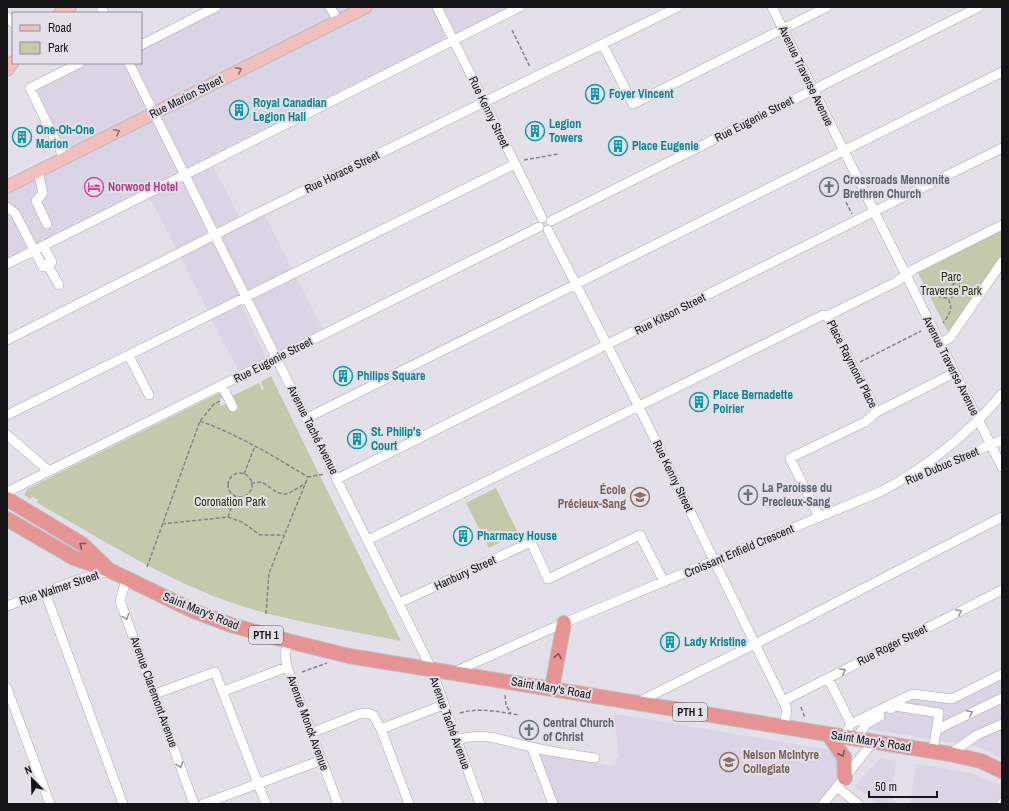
<svg xmlns="http://www.w3.org/2000/svg" width="1009" height="811" viewBox="0 0 1009 811" font-family="'Archivo Narrow',sans-serif">
<rect width="100%" height="100%" fill="#e3e0e9"/>
<path fill="#dad4e4" d="M202 7H520L211 162 242 221 262 211 325 333 276 358 247 297 210 315 148 193 7 264V187L64 158 30 88 80 63H141V45L204 12Z
M240 303 265 355 264 359 239 372 210 317Z
M1002 675V758L978 747 851 726 912 694 952 700Z
M615 714 837 751 842 774 816 804H557L538 753 612 766 619 755 614 720Z
M880 758 896 761 891 797 899 804H878L855 786Z
M916 764 971 773 982 777 1002 786V801L1000 804H910Z"/>
<path fill="#c4c9ac" d="M1001 231V256L948 332 918 273Z
M271 376 401 641C338 628 265 618 206 593 147 569 93 534 37 503L38 500 32 497 30 499 24 495 27 489 219 393 225 397 219 400 221 406 226 404 230 410 237 406 232 396 259 383 262 390 264 389 261 382Z
M496 488 518 533 489 548 466 503Z"/>
<g fill="none" stroke-linecap="round" stroke-linejoin="round">
<g stroke="#a8a5ad" stroke-width="10">
<path id="minor" d="M101 7 104 13
M330 7 334 14
M437 7 542 218
M772 7 1002 467
M7 17 13 23
M141 45 216 7
M603 45 633 104 827 7
M129 63 431 668 480 804
M64 158 30 88 80 63
M38 172 43 193 36 201 47 224
M7 207 15 213 43 267
M551 221 979 7
M548 230 639 407 783 701 787 709 784 726
M43 246 52 262
M7 264 520 7
M47 264 59 285
M7 340 262 211 678 7
M940 343 950 338 1002 262
M129 356 149 395
M954 373 877 412 827 316 896 282 914 269 1002 225
M222 386 233 407
M7 415 515 164
M307 418 1002 72
M7 435 49 471
M917 476 1002 440
M337 479 1002 148
M7 492 539 227
M819 517 790 458 865 422 877 412
M368 540 823 315 827 316
M126 580 120 601 194 804
M45 592 123 804
M399 603 531 542 548 579 640 535 664 582
M7 606 80 579 110 571
M288 641 285 654 287 667 338 804
M454 672 564 623 882 491C929 466 968 434 1002 394
M828 678 851 724
M7 688 50 804
M224 691 287 667
M155 694 215 672 266 804
M783 701 1002 590
M638 702 767 638 1002 517
M891 709 895 706 939 713 933 751
M381 729 443 705
M938 729 1002 698
M311 733 359 714 367 713 373 715 381 729 409 804
M844 736 851 724 912 694 952 699 1002 674
M857 738 866 724 880 716
M456 740C484 731 504 741 531 747 552 752 574 755 595 758
M532 748 553 804
M950 754 977 735 1002 724
M837 787 858 804
M203 804 322 760
M823 804 874 741
M1002 804V803"/>
</g>
<g stroke="#bdbdbe" stroke-width="14">
<path id="major" d="M60 13 70 7
M7 70 13 62
M7 187 366 7"/>
</g>
<g stroke="#bdbdbe" stroke-width="16">
<path id="highway" d="M7 499 82 544 107 568
M7 519 74 558 111 571 196 612 231 625 288 641 349 656 950 754 981 761 1002 771
M552 688 564 623
M828 734 844 757 845 778"/>
</g>
<path stroke="#858389" stroke-width="1.5" stroke-dasharray="4 2" stroke-linecap="butt" d="M512 30 530 67
M524 160 558 154
M846 202 852 214
M929 295 934 292 936 296 946 298 948 288 958 281 960 284 959 290 949 300C953 310 949 315 943 323
M860 362 921 331
M200 421C239 435 273 456 308 477
M228 485a12 12 0 1 1 24 0a12 12 0 1 1-24 0Z
M244 474 255 446
M251 483 262 482C285 498 282 498 306 483
M228 517 235 496
M162 524 228 517 242 522 260 535H284
M147 567 200 421 214 404 220 401
M266 614 269 573 308 477 324 474
M302 672 327 663
M505 695 506 705 511 714
M801 707 805 718
M460 713C480 707 499 712 519 715"/>
<use href="#minor" stroke="#fff" stroke-width="9"/>
<use href="#major" stroke="#f0bfbe" stroke-width="12"/>
<use href="#highway" stroke="#e69493" stroke-width="14"/>
</g>
<defs><path id="oneway-chevron" d="M-2-3.5L2.5 0L-2 3.5" fill="none" stroke-width="1.6" stroke-linecap="round" stroke-linejoin="round"/></defs>
<g stroke="#8d7273">
<use href="#oneway-chevron" transform="translate(239 70) rotate(-27)"/>
<use href="#oneway-chevron" transform="translate(117 132) rotate(-27)"/>
</g>
<g stroke="#7e5455">
<use href="#oneway-chevron" transform="translate(82 545) rotate(-142)"/>
<use href="#oneway-chevron" transform="translate(558 656) rotate(-79)"/>
<use href="#oneway-chevron" transform="translate(842 754) rotate(64)"/>
</g>
<g stroke="#969597">
<use href="#oneway-chevron" transform="translate(959 612) rotate(-27)"/>
<use href="#oneway-chevron" transform="translate(126 617) rotate(69)"/>
<use href="#oneway-chevron" transform="translate(843 671) rotate(-27)"/>
<use href="#oneway-chevron" transform="translate(970 713) rotate(-26)"/>
<use href="#oneway-chevron" transform="translate(180 765) rotate(70)"/>
</g>
<defs>
<g id="building-ring" transform="scale(1)"><circle r="9.5" fill="#e3e0e9" stroke="#0f9aa8" stroke-width="1.5"/><path d="M-4-6H4V6H1V3H-1V6H-4ZM-2.5-4.3h1.7v1.8h-1.7ZM.8-4.3h1.7v1.8H.8ZM-2.5-1h1.7V.8h-1.7ZM.8-1h1.7V.8H.8Z" fill="#0f9aa8"/></g>
<g id="hotel-ring" transform="scale(1)"><circle r="9.5" fill="#e3e0e9" stroke="#d1479c" stroke-width="1.5"/><path d="M-6-4.5h1.5V1H6V5H4.5V3h-9V5H-6ZM-4 0a1.8 1.8 0 1 1 3.6 0ZM.5 0V-2.5h3Q6-2.5 6 0Z" fill="#d1479c"/></g>
<g id="church-ring" transform="scale(1)"><circle r="9.5" fill="#e3e0e9" stroke="#6b7280" stroke-width="1.5"/><path d="M-1.2-6h2.4v3.5h3.3v2.4h-3.3V6h-2.4V-.1h-3.3v-2.4h3.3Z" fill="#6b7280"/></g>
<g id="school-ring" transform="scale(1)"><circle r="9.5" fill="#e3e0e9" stroke="#8d6e63" stroke-width="1.5"/><path d="M0-5L7-2L0 1L-7-2ZM-4 1L0 2.5L4 1V4Q0 6-4 4Z" fill="#8d6e63"/></g>
</defs>
<g fill-rule="evenodd">
<use href="#building-ring" x="595" y="94"/>
<use href="#building-ring" x="239" y="110"/>
<use href="#building-ring" x="535" y="131"/>
<use href="#building-ring" x="22" y="137"/>
<use href="#building-ring" x="618" y="146"/>
<use href="#hotel-ring" x="94" y="187"/>
<use href="#church-ring" x="829" y="187"/>
<use href="#building-ring" x="343" y="376"/>
<use href="#building-ring" x="699" y="402"/>
<use href="#building-ring" x="357" y="439"/>
<use href="#church-ring" x="748" y="495"/>
<use href="#school-ring" x="640" y="497"/>
<use href="#building-ring" x="463" y="536"/>
<use href="#building-ring" x="670" y="642"/>
<use href="#church-ring" x="529" y="730"/>
<use href="#school-ring" x="729" y="762"/>
</g>
<g text-anchor="middle" stroke-width="4" stroke-linejoin="round" paint-order="stroke">
<g fill="#e3e0e9" stroke="#535156" stroke-width="1">
<rect x="249" y="626" width="34" height="18" rx="3"/>
<rect x="673" y="703" width="34" height="18" rx="3"/>
</g>
<g font-size="11" font-weight="bold" fill="#151417">
<text x="266" y="639">PTH 1</text>
<text x="690" y="716">PTH 1</text>
</g>
<g font-size="12" fill="#151417" stroke="#e3e0e9">
<text transform="translate(806 76) rotate(64)" y="4">Avenue Traverse Avenue</text>
<text transform="translate(186 97) rotate(-27)" y="4">Rue Marion Street</text>
<text transform="translate(489 112) rotate(64)" y="4">Rue Kenny Street</text>
<text transform="translate(754 119) rotate(-27)" y="4">Rue Eugenie Street</text>
<text transform="translate(342 172) rotate(-26)" y="4">Rue Horace Street</text>
<text transform="translate(670 314) rotate(-27)" y="4">Rue Kitson Street</text>
<text transform="translate(273 360) rotate(-27)" y="4">Rue Eugenie Street</text>
<text transform="translate(852 364) rotate(63)" y="4">Place Raymond Place</text>
<text transform="translate(951 366) rotate(63)" y="4">Avenue Traverse Avenue</text>
<text transform="translate(313 430) rotate(63)" y="4">Avenue Taché Avenue</text>
<text transform="translate(942 466) rotate(-23)" y="4">Rue Dubuc Street</text>
<text transform="translate(673 476) rotate(64)" y="4">Rue Kenny Street</text>
<text transform="translate(739 551) rotate(-23)" y="4">Croissant Enfield Crescent</text>
<text transform="translate(465 573) rotate(-25)" y="4">Hanbury Street</text>
<text transform="translate(59 588) rotate(-19)" y="4">Rue Walmer Street</text>
<text transform="translate(201 611) rotate(22)" y="4">Saint Mary's Road</text>
<text transform="translate(892 645) rotate(-27)" y="4">Rue Roger Street</text>
<text transform="translate(551 688) rotate(10)" y="4">Saint Mary's Road</text>
<text transform="translate(154 692) rotate(70)" y="4">Avenue Claremont Avenue</text>
<text transform="translate(308 723) rotate(70)" y="4">Avenue Monck Avenue</text>
<text transform="translate(450 723) rotate(70)" y="4">Avenue Taché Avenue</text>
<text transform="translate(871 741) rotate(9)" y="4">Saint Mary's Road</text>
</g>
<g font-size="12" font-weight="bold" fill="#0d838f" stroke="#e3e0e9" text-anchor="start">
<text x="609" y="98">Foyer Vincent</text>
<text x="253" y="107">Royal Canadian<tspan x="253" dy="14">Legion Hall</tspan></text>
<text x="549" y="128">Legion<tspan x="549" dy="14">Towers</tspan></text>
<text x="36" y="134">One-Oh-One<tspan x="36" dy="14">Marion</tspan></text>
<text x="632" y="150">Place Eugenie</text>
<text x="357" y="380">Philips Square</text>
<text x="713" y="399">Place Bernadette<tspan x="713" dy="14">Poirier</tspan></text>
<text x="371" y="436">St. Philip's<tspan x="371" dy="14">Court</tspan></text>
<text x="477" y="540">Pharmacy House</text>
<text x="684" y="646">Lady Kristine</text>
</g>
<g font-size="12" font-weight="bold" fill="#5b616d" stroke="#e3e0e9" text-anchor="start">
<text x="843" y="184">Crossroads Mennonite<tspan x="843" dy="14">Brethren Church</tspan></text>
<text x="762" y="492">La Paroisse du<tspan x="762" dy="14">Precieux-Sang</tspan></text>
<text x="543" y="727">Central Church<tspan x="543" dy="14">of Christ</tspan></text>
</g>
<g font-size="12" font-weight="bold" fill="#b23c85" stroke="#e3e0e9" text-anchor="start">
<text x="108" y="191">Norwood Hotel</text>
</g>
<g font-size="12" fill="#2b2f09" stroke="#e3e0e9">
<text x="951" y="281">Parc<tspan x="951" dy="14">Traverse Park</tspan></text>
<text x="230" y="506">Coronation Park</text>
</g>
<g font-size="12" font-weight="bold" fill="#785e54" stroke="#e3e0e9" text-anchor="end">
<text x="626" y="494">École<tspan x="626" dy="14">Précieux-Sang</tspan></text>
<text x="743" y="759" text-anchor="start">Nelson McIntyre<tspan x="743" dy="14">Collegiate</tspan></text>
</g>
</g>
<rect width="1009" height="811" fill="none" stroke="#151417" stroke-width="16"/>
<rect x="12" y="12" width="130" height="52" fill="#e3e0e9" stroke="#918e95"/>
<rect x="20" y="25" width="20" height="6" fill="#f0bfbe" stroke="#918e95"/>
<text x="48" y="32" font-size="12" fill="#151417">Road</text>
<rect x="20" y="42" width="20" height="12" fill="#c4c9ac" stroke="#918e95"/>
<text x="48" y="52" font-size="12" fill="#151417">Park</text>
<g transform="translate(32 779) rotate(337)" stroke="#e3e0e9" stroke-width="3" paint-order="stroke">
<path d="M0-3L7 15L0 10L-7 15Z" fill="#151417"/>
<text y="-6" font-size="11" font-weight="bold" text-anchor="middle" fill="#151417">N</text>
</g>
<path d="M869 791v6h68v-6" fill="none" stroke="#151417" stroke-width="2"/>
<text x="875" y="791" font-size="12" fill="#151417" stroke="#e3e0e9" stroke-width="3" paint-order="stroke">50 m</text>
</svg>
